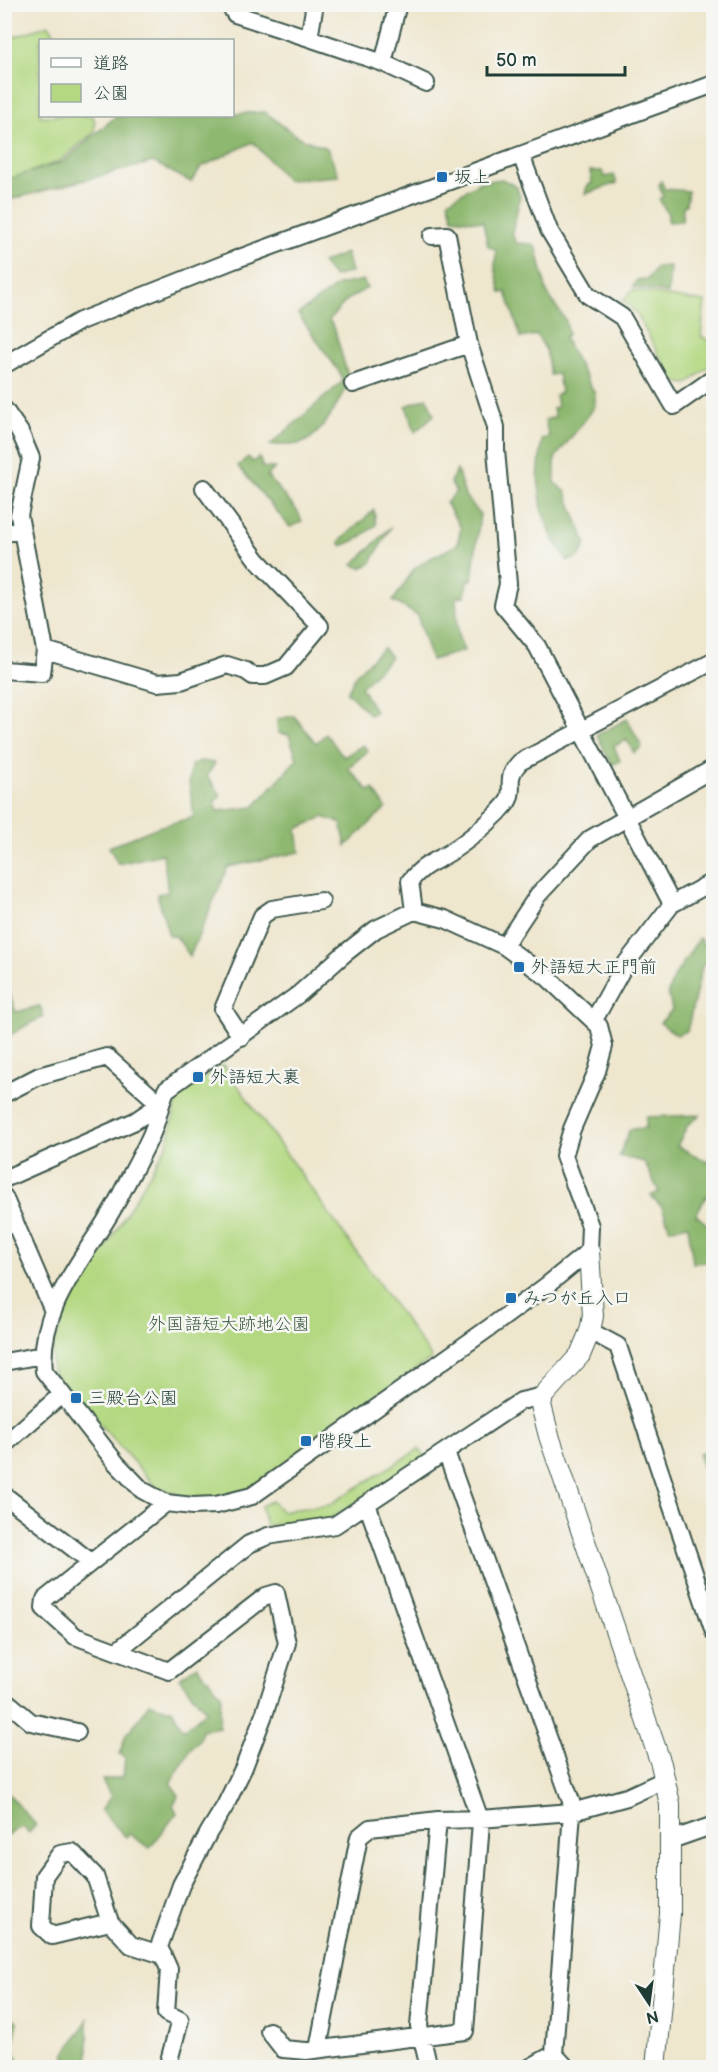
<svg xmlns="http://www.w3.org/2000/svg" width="718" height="2072" viewBox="0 0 718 2072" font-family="'Balsamiq Sans','Klee One',sans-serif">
<rect width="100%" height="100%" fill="#f6f6f2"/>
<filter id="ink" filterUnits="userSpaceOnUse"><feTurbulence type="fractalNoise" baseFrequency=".0167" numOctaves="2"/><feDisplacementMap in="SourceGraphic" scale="12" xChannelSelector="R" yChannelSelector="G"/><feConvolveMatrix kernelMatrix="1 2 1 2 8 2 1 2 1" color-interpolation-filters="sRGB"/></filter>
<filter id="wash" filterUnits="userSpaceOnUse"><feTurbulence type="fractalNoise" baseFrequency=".008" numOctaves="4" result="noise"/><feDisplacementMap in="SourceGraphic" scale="24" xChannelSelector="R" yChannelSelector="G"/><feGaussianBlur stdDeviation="1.35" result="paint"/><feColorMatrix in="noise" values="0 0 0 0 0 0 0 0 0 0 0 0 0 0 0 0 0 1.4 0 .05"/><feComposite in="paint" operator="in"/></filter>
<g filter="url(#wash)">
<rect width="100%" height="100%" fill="#eee6cd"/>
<path fill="#b3d881" stroke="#698a5a" stroke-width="1.5" d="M49 25 59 40H40V116H93L95 123 94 132 60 161 5 181V40Z
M632 290 705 302 701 336 713 343V363L687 384 676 382 670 375 636 313 623 300Z
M223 1065 432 1358 252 1488 215 1498 182 1497 155 1486 52 1371 53 1345 74 1290 107 1246 167 1145 178 1096Z
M419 1449 426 1457 331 1519 266 1526 261 1506 272 1501 281 1511 329 1505Z"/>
<path fill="#8eb86f" stroke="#567a52" stroke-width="1.5" d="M265 112 298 137 327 148 339 176 287 180 253 142 201 167 191 182 153 162 5 201V180L63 162 114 118 121 116H232L233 114Z
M590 171H602L605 177 614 175 617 183 585 194 587 186 592 183Z
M502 179 517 187 520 197 512 233 516 243 532 244 537 249 547 293 566 321 568 334 564 338 595 394V404L591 412 555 458V483L566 492 586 544 579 557 568 561 552 537 542 509 538 477 542 439 549 437 545 420 555 417 553 409 558 407 555 396 561 392 558 374 550 375 546 350 537 335 521 338 506 292 501 293 495 268 496 250 488 246 483 222 453 218 448 201 480 182Z
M661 181 665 189 688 191 686 205 683 207 682 221 668 222V214L659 199 663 196 659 185Z
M346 253 351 272 334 277 322 263Z
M670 266 668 293 633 287 637 280 648 279 656 267Z
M363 280 367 288 347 300 329 320 334 327 349 380C340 400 324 434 302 443 293 446 280 445 270 445L343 381 340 373 298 314 338 285Z
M427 398 434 415 415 432 406 406Z
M248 457 253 462 259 457 263 468H275L267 476 298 512 302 522 290 527 238 466Z
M457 470 465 496 480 514 472 580H467L465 596 456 597 458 635 464 651 431 660 417 615 393 601 414 569 427 560 457 545 461 528 446 503 456 492 450 482Z
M374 510 376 525 359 538 342 546 339 542Z
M391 527 370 564 361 568 353 565Z
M383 648 391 657 361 687 375 711 370 715 347 692 357 673Z
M294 716 316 743 326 734 344 757 363 745 368 751 348 768 369 791 373 789 386 808 346 846 341 823 323 817 297 829 300 852 228 867 190 956 176 936H169L157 894 168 892 163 854 118 864 109 847 158 827 194 817 189 782 191 765 202 761 215 763 207 776 221 795 214 802 218 811 254 807 297 759 289 735 278 733 277 719Z
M627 719 642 747 634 753 627 740 614 746 620 761 612 765 597 735Z
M699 938 704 945 713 940V952L702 967 687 1031 677 1035 660 1023 672 1010 668 992 674 977Z
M5 982 16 1012 40 1006 44 1017C30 1022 18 1031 5 1038Z
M700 1115 688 1125 677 1146 710 1163 713 1157V1201L706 1196 696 1215 713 1229V1265L710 1262 693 1263 688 1225 670 1229 662 1207 651 1196 659 1192 644 1162 619 1156 630 1129 646 1128V1117Z
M710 1450 713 1465V1489L707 1479 698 1454Z
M197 1666 221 1694 219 1727 202 1730C200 1744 197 1740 190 1750 184 1761 178 1772 170 1783L179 1795 173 1805 177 1813 150 1848 129 1834 126 1837 101 1811 111 1796 102 1780 123 1777 125 1757 120 1754 126 1734 140 1718 149 1703 167 1709H172L183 1730 206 1711 179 1678Z
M6 1791 36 1825 29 1833 23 1827 15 1830 7 1837 5 1835Z
M5 2012 18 2022C14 2038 9 2057 26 2067H5Z
M88 2019V2067H66L70 2061 64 2056Z"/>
</g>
<g filter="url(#ink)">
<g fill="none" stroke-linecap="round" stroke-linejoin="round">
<g stroke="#3e564b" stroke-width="20">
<path id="minor" d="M229 4 235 14 309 38 315 4
M309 38 383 63 426 83
M383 63 398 4
M521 155 549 230 588 295 622 317 674 406 714 378
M432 236 447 235 469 344
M4 365 80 321 234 260 714 84
M353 384 469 344 496 427V450L508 584 503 605 537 646 672 904
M4 409 20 432 31 458 19 515 45 650 42 673 4 670
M4 534 21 529
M45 650 157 683 181 681 227 665 246 671 253 676H265L286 667 320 626 257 560 204 488
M414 911 445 919 504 946 547 977 599 1026 604 1046 597 1071 572 1129 564 1156 590 1226 589 1251 546 1286 496 1323 252 1496 216 1505 193 1506 166 1503 142 1490 116 1463 44 1371C37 1302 92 1252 121 1194 131 1174 143 1154 152 1133 158 1119 160 1104 166 1090L299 994 344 954 376 929Z
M414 911 410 881C426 862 434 863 452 851 469 840 485 826 499 812 501 809 506 805 508 801 516 787 503 780 520 762L714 661
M504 946 538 895 590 839 714 768
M594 1020 624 966 672 904 714 881
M241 1037 223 1009 262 916 272 909 321 901
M4 1094 39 1076 107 1057 160 1104 135 1121 4 1179
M4 1197 53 1311
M590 1331 618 1346 714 1632
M4 1362 43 1355
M4 1445 62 1394
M4 1495 91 1562
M166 1503 45 1599 44 1608 75 1636 169 1671 266 1596 276 1593 287 1643 265 1712 244 1767 225 1806 209 1832 181 1885 159 1947 169 1969 166 2013 180 2020 167 2068
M117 1651 249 1544 268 1536 335 1525 521 1401 543 1396
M4 1699 31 1722 77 1732
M671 1840 714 1825
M110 1922 52 1936 41 1926 44 1876 60 1854 72 1852 95 1876 110 1922 131 1945 163 1955
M269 2031 283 2049 306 2051 465 2031 481 1822 367 1504
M318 2049 359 1837 370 1828 438 1820 480 1819 572 1812 571 1801 446 1452
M554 2054 567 2068
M429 2068 419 2026 438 1820
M529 2068 554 2054 572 1812 627 1797 664 1780"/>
</g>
<g stroke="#3e564b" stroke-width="22">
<path id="tertiary" d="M589 1251 593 1316 590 1331 580 1355 543 1396 541 1405 549 1436 661 1764 670 1804V1914L656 2068"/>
</g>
<use href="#minor" stroke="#fff" stroke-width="16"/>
<use href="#tertiary" stroke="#fff" stroke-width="20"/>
</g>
</g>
<g fill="#1f6fb2" stroke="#f6f6f2" stroke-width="2">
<rect x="436" y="171" width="12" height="12" rx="3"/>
<rect x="513" y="961" width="12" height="12" rx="3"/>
<rect x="192" y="1071" width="12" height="12" rx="3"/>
<rect x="505" y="1292" width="12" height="12" rx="3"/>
<rect x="70" y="1392" width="12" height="12" rx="3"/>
<rect x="300" y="1435" width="12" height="12" rx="3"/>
</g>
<g text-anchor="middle" stroke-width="5" stroke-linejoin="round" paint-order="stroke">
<g font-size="18" fill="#1f3d34" stroke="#f6f6f2" text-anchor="start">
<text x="454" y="183">坂上</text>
<text x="531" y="973">外語短大正門前</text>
<text x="210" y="1083">外語短大裏</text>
<text x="523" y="1304">みつが丘入口</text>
<text x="88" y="1404">三殿台公園</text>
<text x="318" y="1447">階段上</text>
</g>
<g font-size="18" fill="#3d5c43" stroke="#f6f6f2">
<text x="229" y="1330">外国語短大跡地公園</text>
</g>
</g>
<rect width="718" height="2072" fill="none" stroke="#f6f6f2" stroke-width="24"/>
<rect x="39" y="39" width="195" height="78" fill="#f6f6f2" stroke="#a0aca6" stroke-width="1.5"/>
<rect x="51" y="58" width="30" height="9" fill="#ffffff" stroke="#a0aca6" stroke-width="1.5"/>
<text x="93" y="69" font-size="18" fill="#1f3d34">道路</text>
<rect x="51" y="84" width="30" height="18" fill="#b3d881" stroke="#a0aca6" stroke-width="1.5"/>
<text x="93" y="99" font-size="18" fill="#1f3d34">公園</text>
<g transform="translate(649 2003) rotate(167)" stroke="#f6f6f2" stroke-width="4.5" paint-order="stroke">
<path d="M0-4.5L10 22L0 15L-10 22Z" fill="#1f3d34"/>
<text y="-9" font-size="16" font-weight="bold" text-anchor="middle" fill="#1f3d34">N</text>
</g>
<path d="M487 66v9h138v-9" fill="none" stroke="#1f3d34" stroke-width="3"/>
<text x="496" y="66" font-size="18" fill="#1f3d34" stroke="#f6f6f2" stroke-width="4.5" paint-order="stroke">50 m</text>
</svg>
